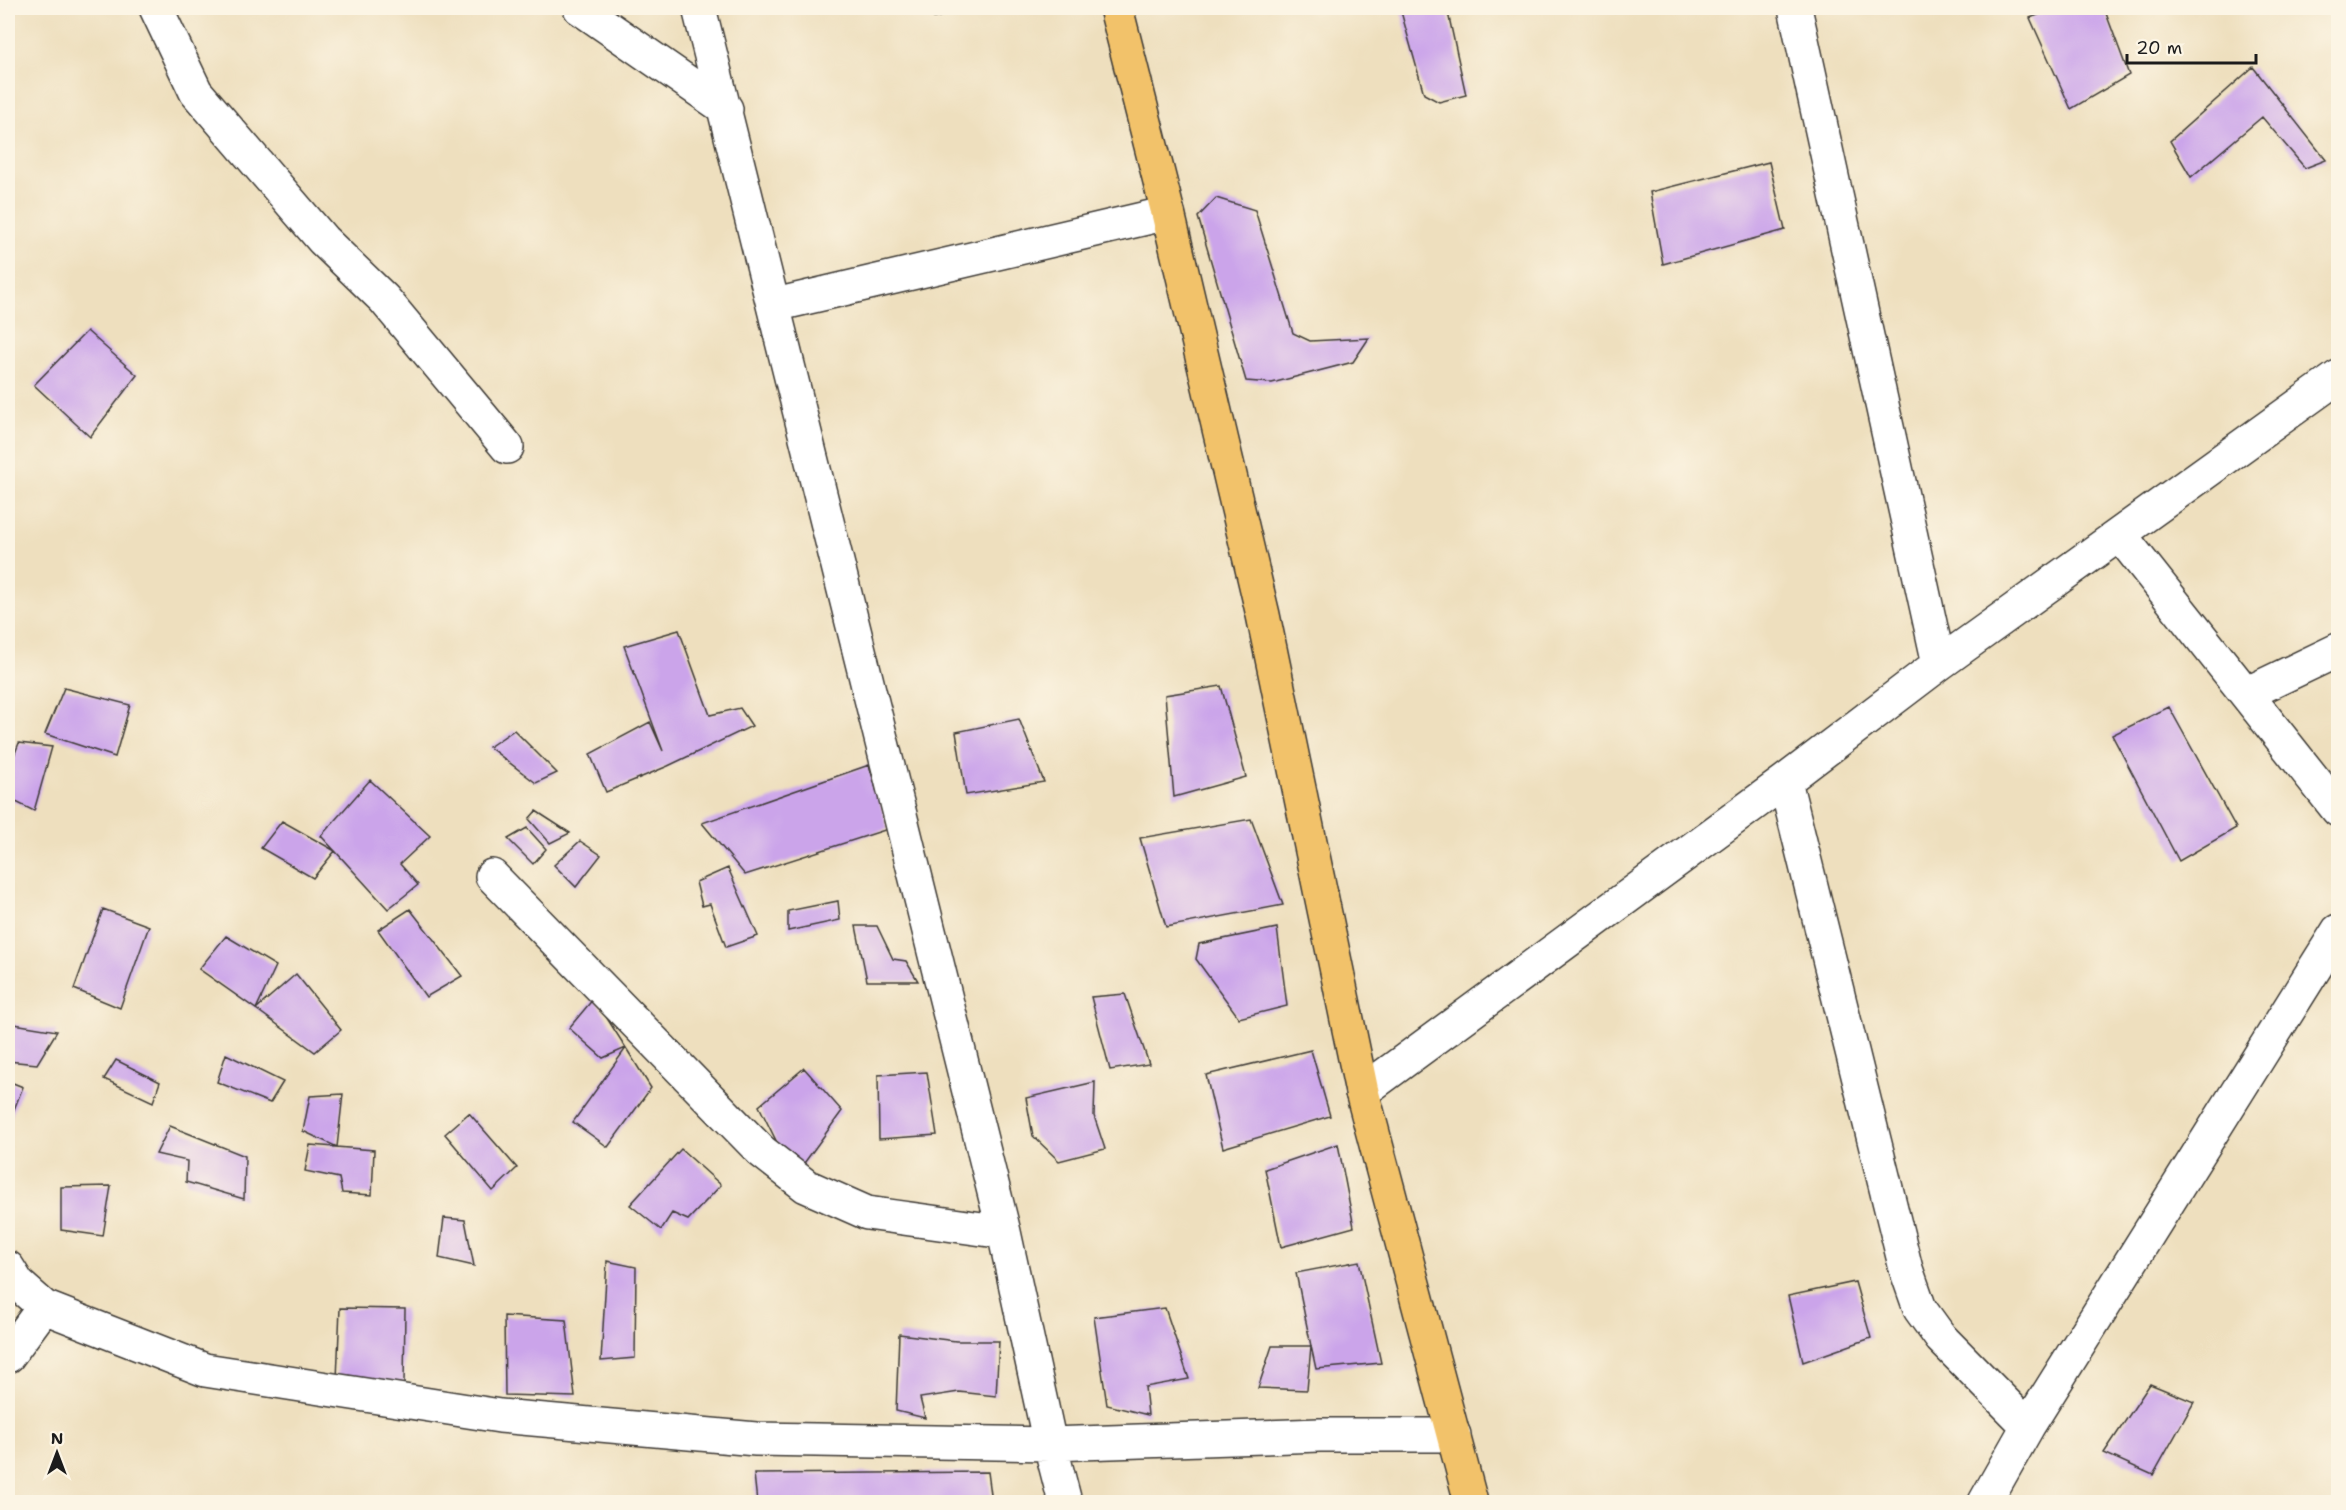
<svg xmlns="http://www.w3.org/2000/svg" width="2346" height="1510" viewBox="0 0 2346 1510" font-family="'Shantell Sans',sans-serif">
<rect width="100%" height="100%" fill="#fcf5e5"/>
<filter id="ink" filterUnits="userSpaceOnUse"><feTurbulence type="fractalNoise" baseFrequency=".0167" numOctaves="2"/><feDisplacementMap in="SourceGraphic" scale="12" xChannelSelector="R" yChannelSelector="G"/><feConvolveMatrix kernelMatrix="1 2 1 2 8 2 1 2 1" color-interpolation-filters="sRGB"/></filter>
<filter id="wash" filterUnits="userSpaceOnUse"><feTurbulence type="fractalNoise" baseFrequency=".008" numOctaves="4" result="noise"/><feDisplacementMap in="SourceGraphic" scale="24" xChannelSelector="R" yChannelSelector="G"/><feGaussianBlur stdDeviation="1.35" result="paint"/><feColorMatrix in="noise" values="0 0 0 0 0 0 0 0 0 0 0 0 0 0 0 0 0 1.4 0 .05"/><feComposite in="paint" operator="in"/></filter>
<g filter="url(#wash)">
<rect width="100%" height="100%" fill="#eedfbe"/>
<g id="blocks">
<path fill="#cba4ea" d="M932 8H971L934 18Z
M1400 8H1447L1466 95 1439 102 1424 94Z
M2056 8H2104L2129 75 2071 109 2030 18Z
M2253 67 2326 160 2305 168 2262 117 2191 177 2170 141Z
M1769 162 1785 230 1663 264 1650 192Z
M1216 198 1255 210 1293 333 1310 341 1369 338 1353 362 1272 383 1246 381 1198 217Z
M87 331 137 375 90 437 34 385Z
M679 630 710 715 740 708 752 726 668 766 606 792 590 754 650 722 663 751 624 646Z
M1221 686 1246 777 1174 797 1165 695Z
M64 688 130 705 115 757 45 734Z
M2169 707 2236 828 2179 861 2112 735Z
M1019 719 1044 782 966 795 956 732Z
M514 730 557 773 536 783 489 747Z
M19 743 52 747 34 811 8 798V771Z
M869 765 888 829 745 875 702 823Z
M370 780 430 836 400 864 418 885 388 909 335 851 313 878 261 848 282 821 335 851 321 836Z
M536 811 570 833 550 843 529 819Z
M1251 819 1283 905 1166 927 1140 838Z
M527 828 546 849 533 864 508 839Z
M580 841 601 855 576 887 554 865Z
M728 868 758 936 726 947 710 904 702 906 696 882Z
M838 901 840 920 788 931V911Z
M103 909 149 926 120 1008 74 989Z
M410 909 462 976 426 997 378 930Z
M856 926H877L893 959 906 961 918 981H867Z
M1277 928 1287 1006 1239 1018 1196 959 1199 944Z
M226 936 276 966 256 1009 199 969Z
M296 974 341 1030 315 1052 256 1009Z
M1125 994 1149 1064 1110 1070 1091 997Z
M594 998 626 1048 603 1058 569 1028Z
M8 1023 57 1031 37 1064 8 1061Z
M626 1048 651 1088 608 1147 573 1122Z
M1311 1050 1330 1116 1223 1148 1206 1075Z
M226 1054 283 1082 270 1103 217 1082Z
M116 1060 160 1082 153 1102 104 1079Z
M804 1068 842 1111 794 1177 759 1106Z
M927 1072 937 1135 879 1139 878 1075Z
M8 1081 23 1087 11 1117 8 1116Z
M1095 1082 1094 1116 1105 1149 1059 1161 1033 1136 1026 1098Z
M343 1094 337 1147 303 1131 310 1096Z
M469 1113 517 1168 493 1191 445 1134Z
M170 1126 245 1156 244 1199 186 1182 187 1161 156 1154Z
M1338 1144 1354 1227 1281 1247 1265 1169Z
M310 1145 374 1150 372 1195 342 1193 339 1178 305 1171Z
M681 1149 721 1185 688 1220 672 1213 661 1230 630 1205Z
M111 1186 103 1236 61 1230V1187Z
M444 1218 465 1220 474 1266 439 1258Z
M607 1261 636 1267 635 1358 601 1361Z
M1359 1261 1381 1363 1316 1369 1311 1346 1307 1390 1258 1388 1272 1346H1311L1296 1273Z
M1855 1282 1871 1338 1803 1362 1788 1296Z
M340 1308 405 1309 404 1385 337 1379Z
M1165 1308 1189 1379 1145 1387 1148 1415 1107 1405 1094 1317Z
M504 1316 566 1320 575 1397 505 1395Z
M899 1334 956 1341H999L996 1396 959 1392 920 1398 925 1418 896 1411Z
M2150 1384 2194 1402 2153 1475 2104 1453Z
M988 1472 992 1502H757L754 1474Z"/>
</g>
</g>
<g filter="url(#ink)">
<use href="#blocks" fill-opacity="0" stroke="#3c3934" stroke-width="1.5"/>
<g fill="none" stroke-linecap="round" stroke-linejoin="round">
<g stroke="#3c3934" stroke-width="36">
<path id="street" d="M156 8 196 92 323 240 384 299 507 447
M580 8 726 109
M699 8 1004 1232 1050 1444 1065 1502
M1795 8 1939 664
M775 305 1168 213
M2120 535 2338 810
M2246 694 2338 650
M1785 781 1906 1269 1920 1309 1941 1338 2028 1426
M492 876 761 1151 806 1186 867 1213 1004 1232
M1362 1092 1785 781 1939 664 2338 377
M8 1268 18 1284 44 1307 205 1370 500 1416 756 1439 1050 1444 1320 1435H1454
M8 1356 44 1307
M1985 1502 2028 1426 2338 931"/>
</g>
<g stroke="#3c3934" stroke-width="36">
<path id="primary" d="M1116 8 1168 213 1263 615 1362 1092 1471 1502"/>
</g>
<use href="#street" stroke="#fff" stroke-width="33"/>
<use href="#primary" stroke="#f2c26a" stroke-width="33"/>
</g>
</g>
<rect width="2346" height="1510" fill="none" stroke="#fcf5e5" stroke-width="30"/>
<g transform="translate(57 1453)" stroke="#fcf5e5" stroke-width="4.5" paint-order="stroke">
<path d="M0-4.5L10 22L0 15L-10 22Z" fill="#1c1c1c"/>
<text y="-9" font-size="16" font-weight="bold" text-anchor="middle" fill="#1c1c1c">N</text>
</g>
<path d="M2127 54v9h129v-9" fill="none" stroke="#1c1c1c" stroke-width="3"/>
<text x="2136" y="54" font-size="18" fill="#1c1c1c" stroke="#fcf5e5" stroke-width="4.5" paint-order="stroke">20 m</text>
</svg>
